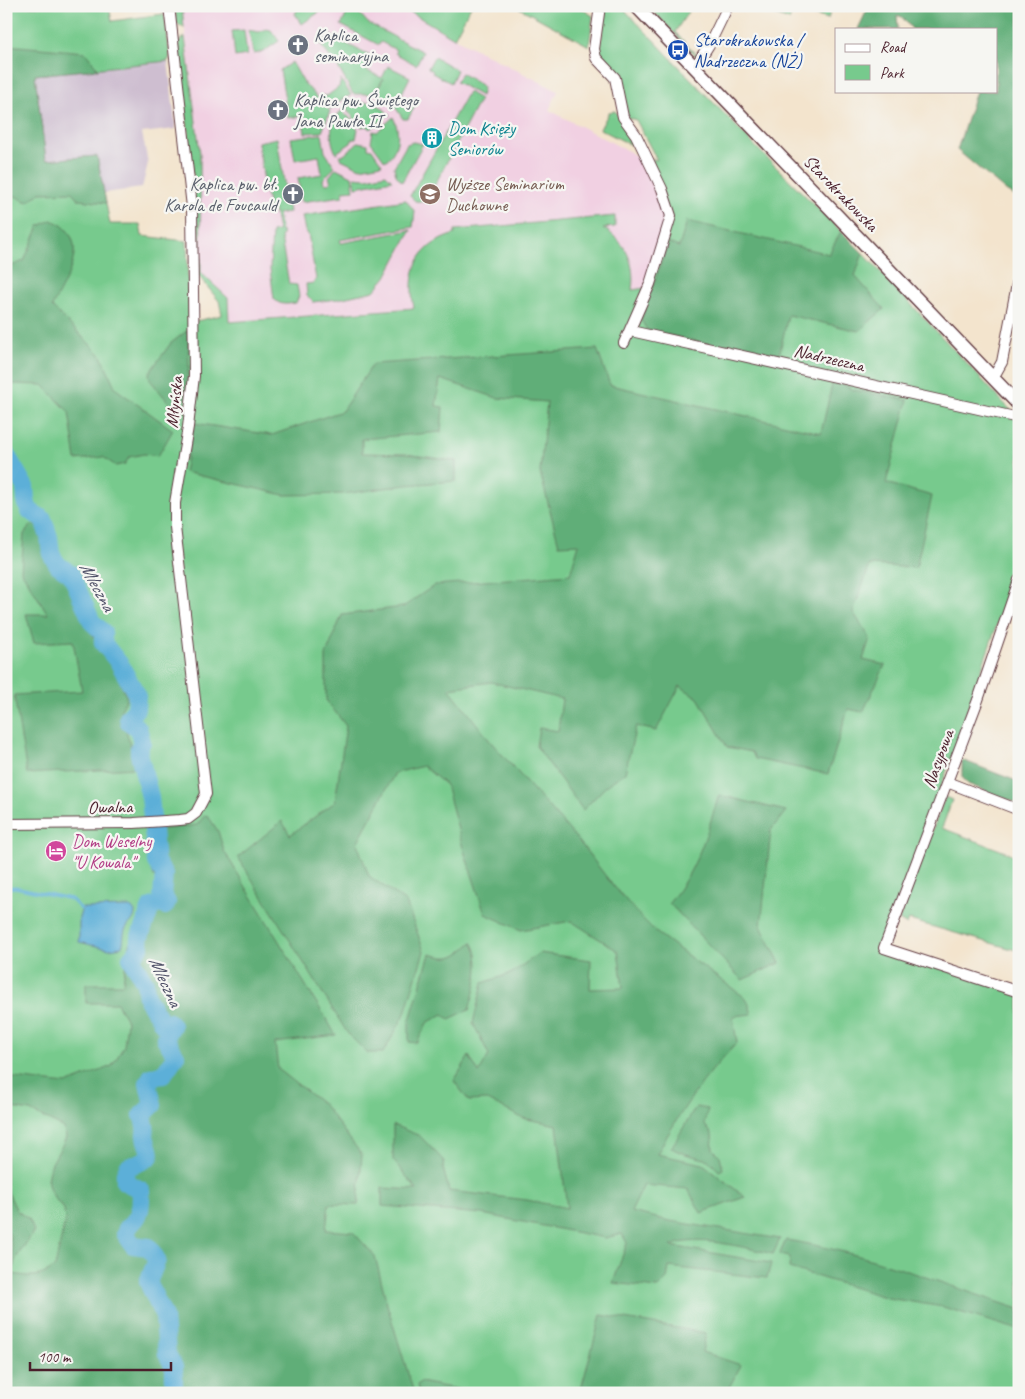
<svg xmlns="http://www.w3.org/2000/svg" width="1025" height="1399" viewBox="0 0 1025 1399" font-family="Caveat,sans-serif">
<rect width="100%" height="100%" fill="#f6f6f2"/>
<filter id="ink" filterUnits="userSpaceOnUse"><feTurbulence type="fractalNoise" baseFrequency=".02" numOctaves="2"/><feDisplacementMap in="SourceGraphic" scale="10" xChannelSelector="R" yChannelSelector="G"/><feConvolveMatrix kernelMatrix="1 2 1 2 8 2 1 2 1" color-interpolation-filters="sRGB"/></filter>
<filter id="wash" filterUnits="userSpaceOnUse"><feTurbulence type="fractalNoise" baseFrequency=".0096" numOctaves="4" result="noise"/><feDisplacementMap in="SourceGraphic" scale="20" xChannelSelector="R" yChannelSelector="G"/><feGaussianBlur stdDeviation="1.12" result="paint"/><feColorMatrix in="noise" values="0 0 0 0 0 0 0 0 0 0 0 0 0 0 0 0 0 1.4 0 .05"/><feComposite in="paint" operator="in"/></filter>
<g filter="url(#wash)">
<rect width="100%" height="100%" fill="#f3e4cd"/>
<path fill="#f1d0e2" d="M182 6H400L454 38 558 91 549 110 630 152 650 170 667 217 645 288 202 375 229 322 228 298 201 273 200 153Z"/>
<path fill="#cebed0" d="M168 61 176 129 142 133 148 163 142 188 104 193 97 156 46 161 35 75Z"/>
<path fill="#77ca8d" stroke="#60745c" d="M6 6H109L112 21 163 14 165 17 170 57 168 61 35 75 46 160 97 156 110 224H140L142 236 187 241 189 327 196 321 222 315 219 301 197 274 194 184 178 42 185 37 200 153 201 273 228 298 229 322 414 308C407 272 417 245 455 234V230L615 216V227L603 228C626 242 636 263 632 290L645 288 667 217 652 159 657 160 636 120 628 118 621 78 599 57 606 6H621L756 147 863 253 1019 419V566L1006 598 946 773 880 947 1019 994V1393H6Z
M175 6H182L184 28 176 23Z
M299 6H322L318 13 302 24 295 14Z
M351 6H353L368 23 423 52 416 65 395 53 396 50 381 42 379 45 341 25Z
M400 6H471L454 38Z
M516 6H578L593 16 589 46Z
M648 6H692L675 32 696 54 706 44 697 57Z
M767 6H832L828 19 793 9 789 20 765 11Z
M266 29 271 30 279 41 263 52 254 54 248 30 259 32Z
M244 30 247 55 235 57 232 31Z
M330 35 372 57 366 70 382 78 388 66 410 77 400 97 415 106 408 119H403L392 102 376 94 383 79 374 94H353L338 67 319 43Z
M434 57 457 70 451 83 432 73 433 71 428 68Z
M292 62 304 83 330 111 322 132 305 133 302 116 288 118 280 70Z
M461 73 481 85 483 88 481 96 456 82Z
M341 80 351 95 341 100 331 109 319 95 327 96 339 87Z
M468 92 480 99 429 196 425 202 415 201 410 196Z
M368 102 380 106 390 115 384 116 383 119 371 129 367 126 361 127V123L357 122 346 108 355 103Z
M343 109 345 115 348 116 358 129 356 139H352L351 143 336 153C328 137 330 122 343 109Z
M615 111 633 140 631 145 600 129 609 112Z
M393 117C401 132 399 151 385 161L371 142 373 131 377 132Z
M322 134 325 152 335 167 323 179 324 183 328 184 331 182 329 177 336 168 352 176 354 190 343 191V196L301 202 298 178 322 174 319 156 295 160 291 138Z
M277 138 289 212 278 214 281 232H283L281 238 289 284 297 285 299 296 296 303C288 304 280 306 274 299L270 269 272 232 278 231 274 210 269 211 258 144V142Z
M358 142 368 144V148L372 149 382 164 360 168 341 159 339 156 344 155Z
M413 142 423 144 402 182 396 175 394 167 407 144Z
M386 174 392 180 356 187 354 177 367 178Z
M406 200 415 212 413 227 340 240 341 243 411 230 386 277 374 291 338 299 313 302 307 296 306 284 314 283 316 279 308 234 305 231 302 216Z
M945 797 952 800 942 828 1019 857V951L909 920 907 925 899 920Z"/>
<path fill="#61ae78" stroke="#566652" d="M869 6H1019L1017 197 1007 192 957 150 976 91H996V29H912L902 17 897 15 898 29H858Z
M6 45 85 52 98 69 35 75 46 160 97 156 106 203 79 200 72 192 40 193 27 202 9 193 6 187Z
M51 220C55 222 62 224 65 228 88 250 62 285 52 307L100 354 116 389 173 430 158 456 144 454 129 457 125 464 116 466 103 457 76 460 69 412 43 385 10 384 6 389V268L24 261 39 226Z
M687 221 829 254 841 231 863 253 855 276 884 309 859 331 788 315 778 360 647 330 641 320 668 243 679 247Z
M188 330 189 367 181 417 150 380 149 373 171 343Z
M597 349 610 385 821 433 833 380 854 390 908 400 886 483 932 496 916 568 870 565 853 612 870 638 863 660 885 665 863 712 848 709 828 774 755 759 752 752 727 747 698 698 680 686 656 731 636 726 625 773 608 784 583 810 536 746 539 728 558 731 562 699 491 682 449 688 490 741 578 840 611 883 641 917 657 933 747 999 752 1014 733 1016 737 1043C705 1075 679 1113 657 1154L703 1164 745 1197 701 1213 688 1189 644 1185 631 1212 670 1221 780 1239 773 1254C746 1248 697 1234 671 1246L771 1263 767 1278 669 1267 667 1279 658 1288 613 1283 627 1243 622 1234 605 1238 482 1214 382 1206V1188L417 1190 393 1160V1125L420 1136 444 1161 443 1168 449 1191 527 1200 567 1208 557 1125 522 1118 487 1100 469 1101 454 1081 469 1056 479 1073 489 1055 473 1023 483 983 512 973 539 953 591 960 590 989 623 988 618 951 571 921 521 930 485 914 463 848 446 785 423 766 395 773 357 843 369 876 406 902 424 951 404 1016 383 1053H367L348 1034 238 857 282 821 290 835 335 802 346 726 326 700V655L342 615 403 607 435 585 570 574 579 544 559 545 540 472 547 402 497 398 440 379 436 406 443 407 441 432 362 439V453L406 454 456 461V481L406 485 343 494 284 495 184 472 194 423 272 435 342 411 373 364Z
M31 525H37L47 562 65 579 85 622 117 675 127 698 121 710 136 768 27 774 14 695 82 691 73 641 34 643 26 614H48L21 571 24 534Z
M962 760 1019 782V804L968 784 962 777Z
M719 795 786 811 771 830 761 926 780 963 742 980 669 903C697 869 706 836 719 795Z
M205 815 208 816 218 831 224 851 336 1035 275 1043 278 1069 324 1105 362 1155 358 1205 329 1204 326 1230 353 1232 375 1256 388 1308 414 1393H6V1257H13L9 1233 6 1232V1188L17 1211 29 1219 34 1231 15 1260 13 1274C30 1277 41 1278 55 1267L65 1221 64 1209C35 1179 50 1169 66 1138L64 1128 30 1111 6 1107V1077L66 1084 112 1066 124 1046 127 1021 117 1003H86V984H123C126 951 134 921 157 895L156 881 150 866 148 831 197 825Z
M472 942C484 960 475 990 469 1010L449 1019 443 1014 427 1023 417 1043 409 1042V1023L430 954C451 960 456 958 472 942Z
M696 1107 708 1109 704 1124 712 1134 713 1149 720 1156 723 1169 719 1171 708 1160 682 1153 671 1148Z
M786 1240C866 1252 942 1284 1019 1309V1330L943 1307 888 1298 789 1268 790 1257 779 1255Z
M601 1315 706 1333 702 1352 741 1365 726 1393H580Z
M420 1382 472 1392 475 1393H419L417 1385Z"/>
<path fill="#5cafd8" stroke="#536782" d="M131 907 135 912C134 923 129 922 125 930 123 935 124 942 122 947L109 949 79 942V918L82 908Z"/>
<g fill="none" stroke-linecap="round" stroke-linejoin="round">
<path stroke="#5cafd8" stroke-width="3" d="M6 888 15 887 71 899 81 909"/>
<path stroke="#5cafd8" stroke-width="18" d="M6 454 25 487 26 501 29 510 43 519 49 537 51 554 58 565 71 574 92 622 103 632V643L119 663 137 695 136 709 128 718 129 722 138 728 142 742 139 748V754L150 797 156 862 164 874 162 895 167 902 165 906 160 904 151 907 139 939 140 948 131 958 145 983 147 998 163 1024 169 1022 172 1026 165 1038 176 1056 163 1075 151 1077 148 1083 153 1105 142 1115C145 1123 146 1127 145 1135 145 1142 150 1148 150 1156L143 1161 128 1167 125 1173V1182L141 1190C141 1200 142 1212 135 1220 131 1225 127 1226 125 1233L133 1245 149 1247 157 1260 148 1282 164 1317 167 1354 174 1367V1393"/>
</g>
</g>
<g filter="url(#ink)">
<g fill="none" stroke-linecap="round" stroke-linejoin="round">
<g stroke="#633d43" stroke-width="12">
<path id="minor" d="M600 6 594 49 596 58 615 78 623 117 636 135 662 189 671 216 650 284 624 343
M695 67 710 43 728 6
M631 331 1019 418
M993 378 1002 362 1019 274
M1019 580 978 700 884 948 1019 992
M947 782 1019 810
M6 824 134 823 180 820 188 819 196 813 206 794 175 527V503L188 427 194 376 192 207 169 6"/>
</g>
<g stroke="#633d43" stroke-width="15">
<path id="tertiary" d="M636 6 1019 405"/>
</g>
<use href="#minor" stroke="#fff" stroke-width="10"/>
<use href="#tertiary" stroke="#fff" stroke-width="12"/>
</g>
</g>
<defs>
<g id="church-disc" transform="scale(1.125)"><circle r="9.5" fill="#6b7280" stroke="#f6f6f2"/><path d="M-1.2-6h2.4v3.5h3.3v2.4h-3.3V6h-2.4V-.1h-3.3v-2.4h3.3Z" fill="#fff"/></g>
<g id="bus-disc" transform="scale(1.125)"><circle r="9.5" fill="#1a4fb4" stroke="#f6f6f2"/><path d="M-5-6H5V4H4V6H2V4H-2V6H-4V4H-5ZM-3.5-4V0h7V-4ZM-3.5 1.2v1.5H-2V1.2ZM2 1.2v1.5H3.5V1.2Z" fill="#fff"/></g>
<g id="building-disc" transform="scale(1.125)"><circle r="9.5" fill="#0f9aa8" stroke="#f6f6f2"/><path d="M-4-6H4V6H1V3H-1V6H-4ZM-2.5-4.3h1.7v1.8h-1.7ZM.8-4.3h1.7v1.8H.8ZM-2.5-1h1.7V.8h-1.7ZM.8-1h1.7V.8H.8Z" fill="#fff"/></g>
<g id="university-disc" transform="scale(1.125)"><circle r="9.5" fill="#8d6e63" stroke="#f6f6f2"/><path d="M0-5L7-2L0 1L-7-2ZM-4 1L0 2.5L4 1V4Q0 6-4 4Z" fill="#fff"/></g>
<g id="hotel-disc" transform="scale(1.125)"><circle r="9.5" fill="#d1479c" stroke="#f6f6f2"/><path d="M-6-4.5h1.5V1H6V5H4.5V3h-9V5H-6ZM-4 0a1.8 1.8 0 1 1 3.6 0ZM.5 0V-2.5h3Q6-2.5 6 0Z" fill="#fff"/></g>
</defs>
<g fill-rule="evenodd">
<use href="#church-disc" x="298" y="45"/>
<use href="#bus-disc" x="678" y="50"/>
<use href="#church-disc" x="278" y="110"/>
<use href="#building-disc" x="432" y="138"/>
<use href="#church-disc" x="293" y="194"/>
<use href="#university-disc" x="430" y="194"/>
<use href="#hotel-disc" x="56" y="851"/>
</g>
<g text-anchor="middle" stroke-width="4.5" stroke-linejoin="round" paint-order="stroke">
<g font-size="18" fill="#5b616d" stroke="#f6f6f2" text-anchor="start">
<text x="314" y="41">Kaplica<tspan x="314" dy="21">seminaryjna</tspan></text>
<text x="294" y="106">Kaplica pw. Świętego<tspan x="294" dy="21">Jana Pawła II</tspan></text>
<text x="277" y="190" text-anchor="end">Kaplica pw. bł.<tspan x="277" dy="21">Karola de Foucauld</tspan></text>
</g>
<g font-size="18" fill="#164399" stroke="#f6f6f2" text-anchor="start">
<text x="694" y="46">Starokrakowska /<tspan x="694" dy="21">Nadrzeczna (NŻ)</tspan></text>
</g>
<g font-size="18" fill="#0d838f" stroke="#f6f6f2" text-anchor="start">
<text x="448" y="134">Dom Księży<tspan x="448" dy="21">Seniorów</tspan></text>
</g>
<g font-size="18" fill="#785e54" stroke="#f6f6f2" text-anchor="start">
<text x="446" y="190">Wyższe Seminarium<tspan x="446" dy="21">Duchowne</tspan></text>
</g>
<g font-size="18" fill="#4a1f2b" stroke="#f6f6f2">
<text transform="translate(841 193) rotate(46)" y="6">Starokrakowska</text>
<text transform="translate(829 358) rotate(13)" y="6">Nadrzeczna</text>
<text transform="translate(174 402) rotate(-84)" y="6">Młyńska</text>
<text transform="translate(938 759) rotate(-70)" y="6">Nasypowa</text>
<text transform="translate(110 807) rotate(-1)" y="6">Owalna</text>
</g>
<g font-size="18" fill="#b23c85" stroke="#f6f6f2" text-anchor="start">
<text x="72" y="847">Dom Weselny<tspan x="72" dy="21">"U Kowala"</tspan></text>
</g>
<g font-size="19" font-style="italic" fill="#505168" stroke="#f6f6f2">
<text transform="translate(98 586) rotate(61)" y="7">Mleczna</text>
<text transform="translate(166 981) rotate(65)" y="7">Mleczna</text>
</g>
</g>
<rect width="1025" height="1399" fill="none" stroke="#f6f6f2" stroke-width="25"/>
<rect x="835" y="28" width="162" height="65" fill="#f6f6f2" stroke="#b1a0a2"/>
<rect x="845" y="44" width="25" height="8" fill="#ffffff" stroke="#b1a0a2"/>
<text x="880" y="52" font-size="15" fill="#4a1f2b">Road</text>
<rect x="845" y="65" width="25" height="15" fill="#77ca8d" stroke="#b1a0a2"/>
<text x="880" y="78" font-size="15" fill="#4a1f2b">Park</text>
<path d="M30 1362v8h141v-8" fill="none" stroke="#4a1f2b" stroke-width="2.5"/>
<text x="38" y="1362" font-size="15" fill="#4a1f2b" stroke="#f6f6f2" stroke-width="4" paint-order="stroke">100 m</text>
</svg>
